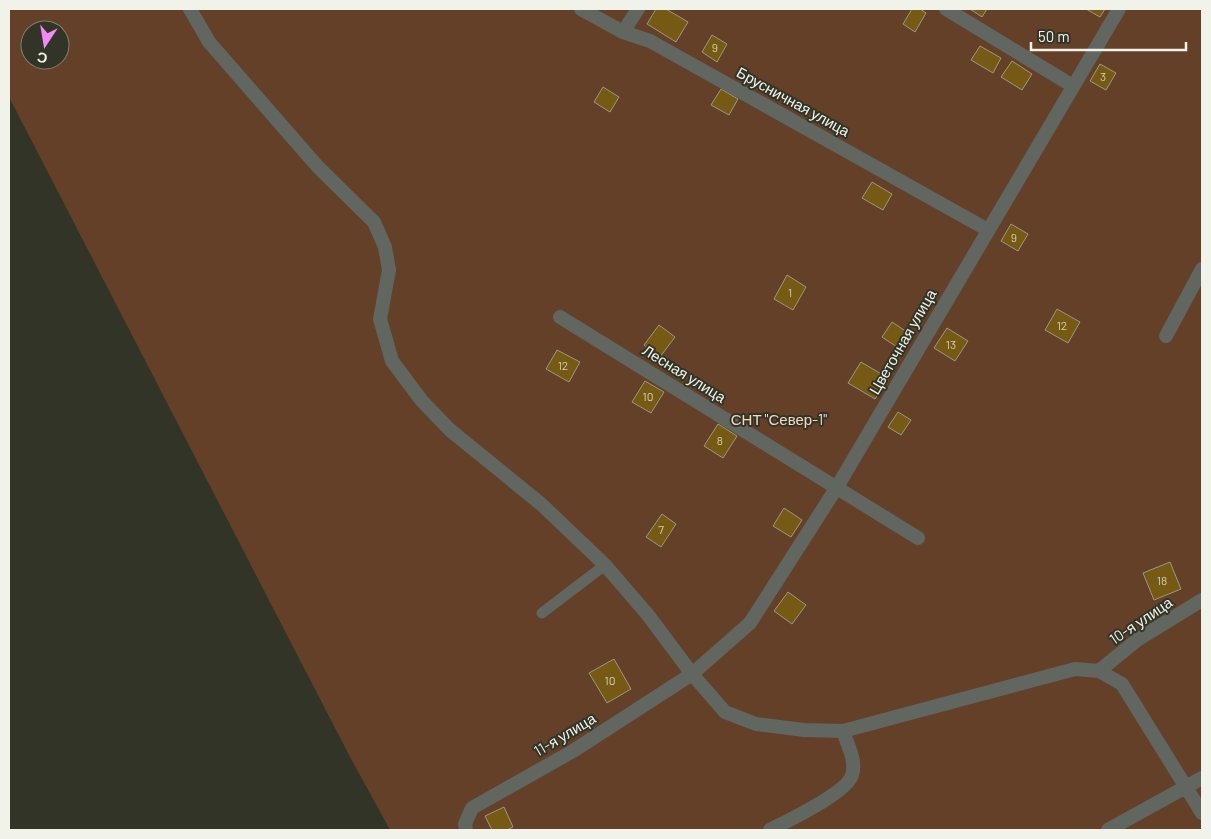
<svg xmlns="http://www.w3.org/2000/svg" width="1211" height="839" viewBox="0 0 1211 839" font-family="Barlow,sans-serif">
<rect width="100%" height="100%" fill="#323427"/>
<path fill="#634027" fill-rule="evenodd" d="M9 9H1202V830H390L349 755 9 97ZM30 30H60V60H30Z"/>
<path fill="#765a14" stroke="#9d9688" d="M656 9H666L688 22 676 42 647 24Z
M912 9H920L926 13 915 32 903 24Z
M970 9H987L982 17Z
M1086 9H1105L1100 17Z
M712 35 727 44 717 62 702 52Z
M980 46 1001 58 993 73 971 60Z
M1012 61 1032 74 1022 90 1001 77Z
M1100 64 1116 73 1106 90 1090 81Z
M603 87 619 97 610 112 594 102Z
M721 89 738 99 729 115 711 105Z
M872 182 892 194 883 210 862 198Z
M1011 224 1028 234 1018 251 1001 241Z
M787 275 806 287 793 310 774 299Z
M1057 309 1080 322 1068 343 1045 330Z
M892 322 910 334 900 349 882 337Z
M659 325 675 337 660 357 644 345Z
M947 328 968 341 955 361 934 348Z
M557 350 580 362 569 382 546 369Z
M861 362 888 378 875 399 848 383Z
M645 381 664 392 651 413 632 402Z
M898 412 911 420 901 435 888 427Z
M718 424 737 436 723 458 704 446Z
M784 508 802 520 791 537 773 526Z
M662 514 676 524 661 547 646 537Z
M1170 562 1181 589 1154 600 1143 573Z
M788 592 806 605 792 624 774 611Z
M614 659 631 689 607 703 589 673Z
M504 807 513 827 507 830H492L485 816Z"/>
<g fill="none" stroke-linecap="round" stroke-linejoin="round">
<path stroke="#616661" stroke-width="11" d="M542 613 605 565"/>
<path stroke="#616661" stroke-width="14" d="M190 9 209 42 318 167 374 222 385 247 389 270 380 319 392 361 422 401 450 430 541 504 605 565 648 615 692 674 725 712 756 724 804 730 843 731 1075 669 1099 671 1122 684 1202 813
M581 9 623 32 650 41 988 230
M946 9 1073 86
M623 32 638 9
M560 317 918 538
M1166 336 1202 269
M1099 671 1137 640 1202 600
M466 830 465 824 472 808 573 751 692 674 750 623 837 487 1119 9
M770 830C787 821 847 793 852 775 857 761 847 744 843 731
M1108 830 1202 778"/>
</g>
<g text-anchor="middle" stroke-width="4" stroke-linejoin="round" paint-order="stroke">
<g font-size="12" fill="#d2ccb4">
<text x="715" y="52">9</text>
<text x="1103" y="81">3</text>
<text x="1014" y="242">9</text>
<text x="790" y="297">1</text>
<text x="1062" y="330">12</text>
<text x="951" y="349">13</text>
<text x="563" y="370">12</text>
<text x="648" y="401">10</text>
<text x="720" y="445">8</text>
<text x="661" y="534">7</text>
<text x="1162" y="585">18</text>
<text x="610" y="685">10</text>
</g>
<g font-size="15" fill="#f1f2ea" stroke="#323427">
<text transform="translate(793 102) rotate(29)" y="5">Брусничная улица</text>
<text transform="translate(903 342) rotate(-60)" y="5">Цветочная улица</text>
<text transform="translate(684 374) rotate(32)" y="5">Лесная улица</text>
<text transform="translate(1141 621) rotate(-34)" y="5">10-я улица</text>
<text transform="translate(565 735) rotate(-31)" y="5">11-я улица</text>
</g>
<g font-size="15" fill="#f8d7c0" stroke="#323427">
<text x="779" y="425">СНТ "Север-1"</text>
</g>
</g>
<rect width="1211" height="839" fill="none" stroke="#f1f2ea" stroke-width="20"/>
<g transform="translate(45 45) rotate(192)"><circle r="24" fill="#323427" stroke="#7e8075"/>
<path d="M0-4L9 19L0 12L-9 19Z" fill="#f18af5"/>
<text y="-8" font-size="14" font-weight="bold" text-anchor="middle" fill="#f1f2ea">С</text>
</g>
<path d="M1031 42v8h155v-8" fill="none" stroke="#f1f2ea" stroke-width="2.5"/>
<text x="1038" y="42" font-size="15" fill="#f1f2ea" stroke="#323427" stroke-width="4" paint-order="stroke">50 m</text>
</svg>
